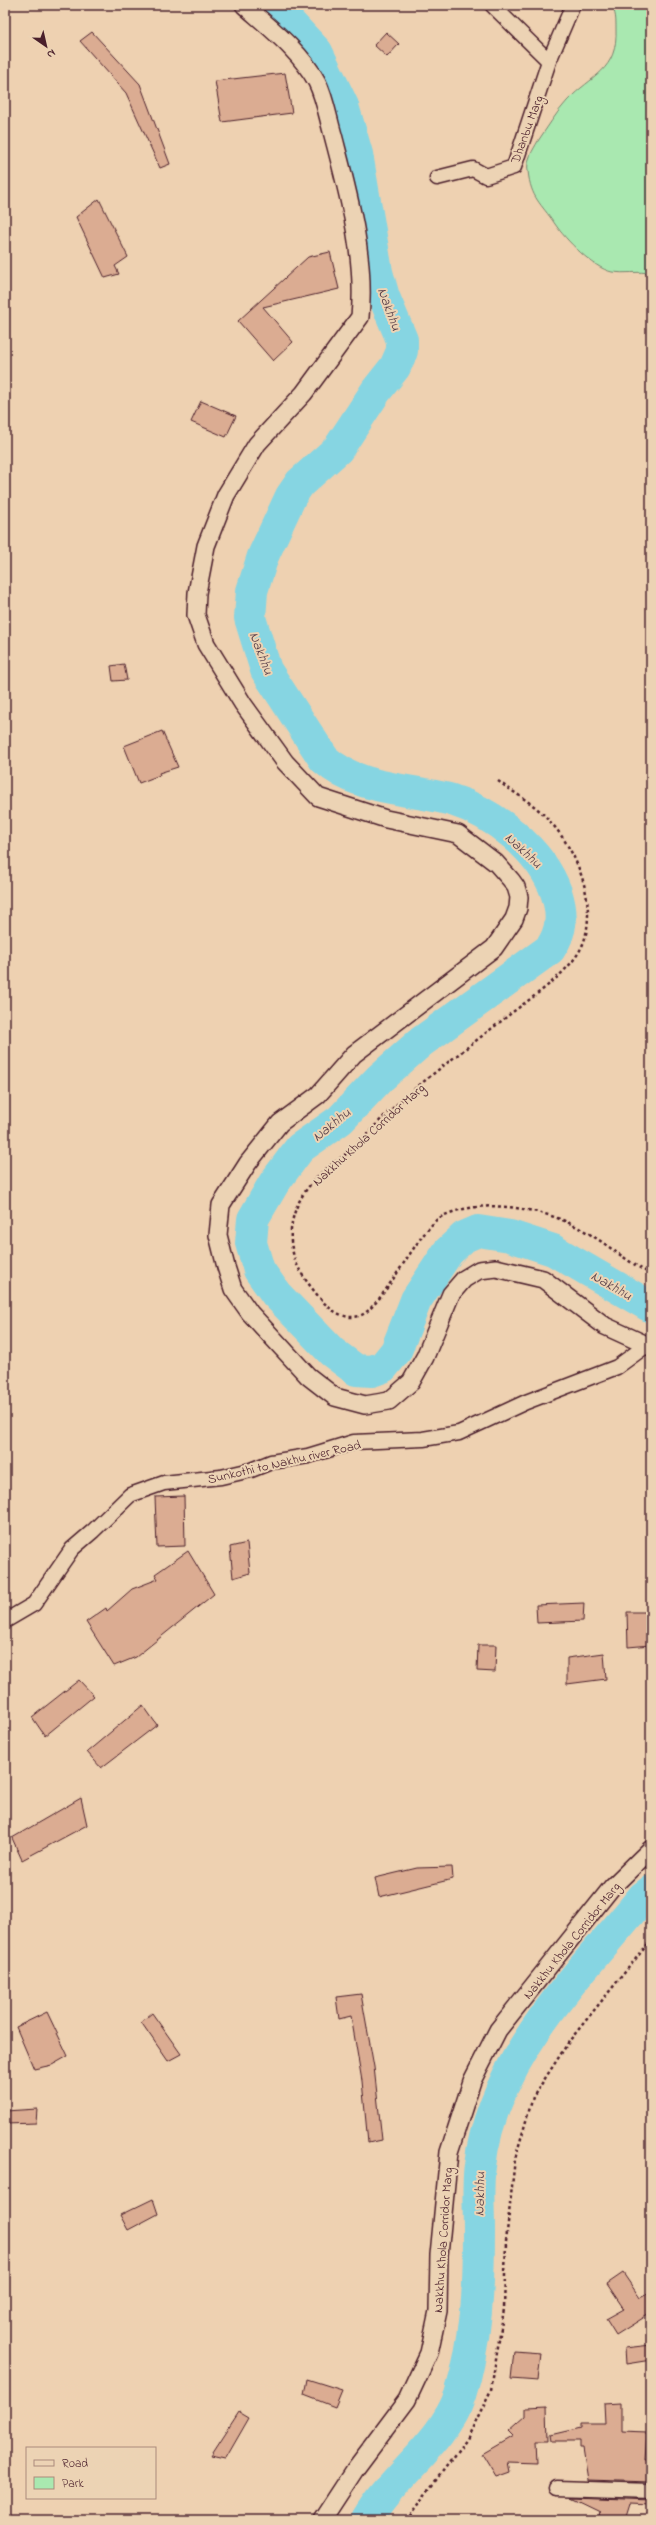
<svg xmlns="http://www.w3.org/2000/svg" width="656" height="2525" viewBox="0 0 656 2525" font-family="'Indie Flower',sans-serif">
<rect width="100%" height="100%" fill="#eed1b1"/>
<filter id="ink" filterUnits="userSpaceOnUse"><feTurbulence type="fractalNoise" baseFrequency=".025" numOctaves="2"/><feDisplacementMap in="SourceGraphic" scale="8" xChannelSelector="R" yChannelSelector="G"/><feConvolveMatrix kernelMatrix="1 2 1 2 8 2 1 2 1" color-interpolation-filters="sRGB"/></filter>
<g filter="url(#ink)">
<path fill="#a9e8b0" stroke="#7a846e" d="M611 5H651V273C638 271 625 274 612 272 593 268 565 239 555 224 541 203 531 199 528 171 526 160 533 150 538 141 547 128 556 113 567 101 592 74 618 72 616 28 616 20 616 12 611 5Z"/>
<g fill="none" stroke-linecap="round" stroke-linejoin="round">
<path stroke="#86d5e2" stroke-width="32" d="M273 5 317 52 343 106 357 154 377 272 384 297 402 340V351L395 367 376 391 338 449 300 483 291 496 263 556 252 591 250 618 266 670 324 759C359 791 409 788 452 800 494 813 541 850 556 892 563 913 563 930 550 949L421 1042 379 1079 340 1120 300 1148 274 1183 253 1219 251 1243 259 1270 276 1294 332 1352 356 1370 372 1371 383 1367 396 1351 416 1300 448 1252 464 1237 478 1231 510 1236 553 1250 651 1307
M367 2520C392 2476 443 2444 460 2395 477 2342 479 2284 479 2230 479 2209 477 2186 480 2166 492 2058 578 1977 643 1897L651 1891"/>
</g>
<path fill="#dbac92" stroke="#4a1f2b" d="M92 32 140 84 170 164 160 168 126 93 80 41Z
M386 32 399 44 387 57 374 45Z
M285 73 292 113 222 122 215 81Z
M99 199 128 257 115 266 119 274 105 278 76 217Z
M330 252 339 289 263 307 293 342 273 361 238 321 308 257Z
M201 401 236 416 226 437 191 422Z
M124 664 127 680 113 681 111 666Z
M162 731 178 767 159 773 160 775 139 783 124 746Z
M184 1496 185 1546 157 1547 155 1497Z
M247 1543 250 1573 233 1578 230 1547Z
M188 1551 214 1594 136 1657 114 1666 86 1622 106 1608 107 1611 132 1589 158 1579 155 1574Z
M584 1603 583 1621 537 1623 536 1605Z
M627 1612H651V1645L628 1647Z
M478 1645H496L495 1672 477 1671Z
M604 1653 606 1679 567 1684V1658Z
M79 1680 94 1696 45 1736 32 1717Z
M143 1705 157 1725 101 1768 87 1752Z
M81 1798 87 1825 22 1860 12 1838Z
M452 1867 453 1879 379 1897 375 1878 417 1868Z
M361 1994 374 2067 382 2140 368 2143 362 2081 351 2016 339 2019 336 1997Z
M47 2012 68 2056 52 2065 34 2069 16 2027Z
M152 2013 181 2054 168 2061 141 2022Z
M37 2109 36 2123 5 2124V2111Z
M153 2199 158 2214 128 2230 120 2215Z
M623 2273 640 2298 651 2292V2313L616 2335 606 2319 624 2309 607 2284Z
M651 2345V2360L626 2364 625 2348Z
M514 2351 541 2353 538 2381 511 2379Z
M307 2379 342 2390 335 2407 304 2395Z
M621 2403V2431L647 2432 645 2459 651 2458V2482L588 2480 583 2448H580V2441H551L550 2435 580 2428V2424H605L604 2404Z
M547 2407 548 2441H536L537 2463 508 2462 510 2472 496 2477 482 2454 513 2436 508 2431 525 2416V2408Z
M239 2412 249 2418 226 2458 211 2455Z
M571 2497 651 2500V2499L650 2505 629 2504 624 2520H613L599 2516 600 2511Z"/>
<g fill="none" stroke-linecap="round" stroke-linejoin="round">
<g stroke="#4a1f2b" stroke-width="17">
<path id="minor" d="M492 5 549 61
M437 178 473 169 486 176 514 167 549 61 573 5
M5 1621 34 1604 72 1549 93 1531 130 1495 164 1483 221 1477 251 1470 271 1462 308 1456 354 1442 423 1439 459 1433 526 1402 617 1367 647 1345
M557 2488 651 2491"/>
</g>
<g stroke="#4a1f2b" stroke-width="20">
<path id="tertiary" d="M244 5C270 28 300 51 317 82 325 98 328 118 333 135 348 193 366 256 360 317L304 393 257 444 226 495 206 546 197 593 196 615 206 644 243 704 285 762 318 797 386 819 458 834 496 863 511 880 516 887 519 897 518 908 514 919 494 948 354 1054 318 1095 280 1123 248 1163 221 1205 218 1235 226 1267 233 1289 250 1313 308 1376 335 1397 365 1405 389 1401 411 1382 425 1357 451 1294 464 1279 479 1270 496 1268 543 1279 605 1326 651 1347
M322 2520 356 2468 407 2400 429 2353 438 2311 439 2255 449 2152 472 2081 498 2030 612 1887 651 1849"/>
</g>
<path stroke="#4a1f2b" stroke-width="2.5" stroke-dasharray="3 3" stroke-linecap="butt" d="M498 781C514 793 533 803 546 817 575 847 596 896 585 938 577 969 533 996 509 1015 470 1046 429 1075 393 1108 379 1120 368 1135 354 1147 342 1158 327 1167 316 1178 286 1210 282 1249 308 1283 315 1292 324 1305 334 1311 343 1317 355 1320 365 1313 382 1301 408 1254 424 1234 429 1229 433 1222 439 1218 476 1197 541 1207 577 1227 603 1240 625 1261 651 1274
M406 2520 467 2439 491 2390 504 2309 506 2241 515 2159 533 2097 570 2040 651 1940"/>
<use href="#minor" stroke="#ecd3b4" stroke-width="14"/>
<use href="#tertiary" stroke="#ecd3b4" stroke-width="17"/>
</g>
</g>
<g text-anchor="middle" stroke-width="4" stroke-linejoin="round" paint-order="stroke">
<g font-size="13" fill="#4a1f2b" stroke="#ecd3b4">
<text transform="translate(526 129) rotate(-70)" y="5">Dhanbu Marg</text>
<text transform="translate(368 1134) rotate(-42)" y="5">Nakkhu Khola Corridor Marg</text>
<text transform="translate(284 1461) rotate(-13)" y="5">Sunkothi to Nakhu river Road</text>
<text transform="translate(571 1940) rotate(-51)" y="5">Nakkhu Khola Corridor Marg</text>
<text transform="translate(442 2240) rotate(-86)" y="5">Nakkhu Khola Corridor Marg</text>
</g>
<g font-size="14" font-style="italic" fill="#533a46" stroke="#ecd3b4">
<text transform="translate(390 309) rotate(70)" y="5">Nakhhu</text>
<text transform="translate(262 653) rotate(69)" y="5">Nakhhu</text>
<text transform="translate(524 850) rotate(43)" y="5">Nakhhu</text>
<text transform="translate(331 1124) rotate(-39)" y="5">Nakhhu</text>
<text transform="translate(612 1285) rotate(30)" y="5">Nakhhu</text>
<text transform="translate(479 2194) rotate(-89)" y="5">Nakhhu</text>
</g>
</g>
<rect width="656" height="2525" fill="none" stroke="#ecd3b4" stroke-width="20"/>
<rect x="10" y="10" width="636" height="2505" fill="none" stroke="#4a1f2b" stroke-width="1.5" filter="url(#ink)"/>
<rect x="26" y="2447" width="130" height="52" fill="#ecd3b4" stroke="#ab8b7d"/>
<rect x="34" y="2460" width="20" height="6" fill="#ecd3b4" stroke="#ab8b7d"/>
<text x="62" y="2467" font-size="12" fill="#4a1f2b">Road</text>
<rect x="34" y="2477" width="20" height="12" fill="#a9e8b0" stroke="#ab8b7d"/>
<text x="62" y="2487" font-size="12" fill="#4a1f2b">Park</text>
<g transform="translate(46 46) rotate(146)" stroke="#ecd3b4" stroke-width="3" paint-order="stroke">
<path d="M0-3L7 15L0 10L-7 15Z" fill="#4a1f2b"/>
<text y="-6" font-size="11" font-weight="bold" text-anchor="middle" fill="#4a1f2b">N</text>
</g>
</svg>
